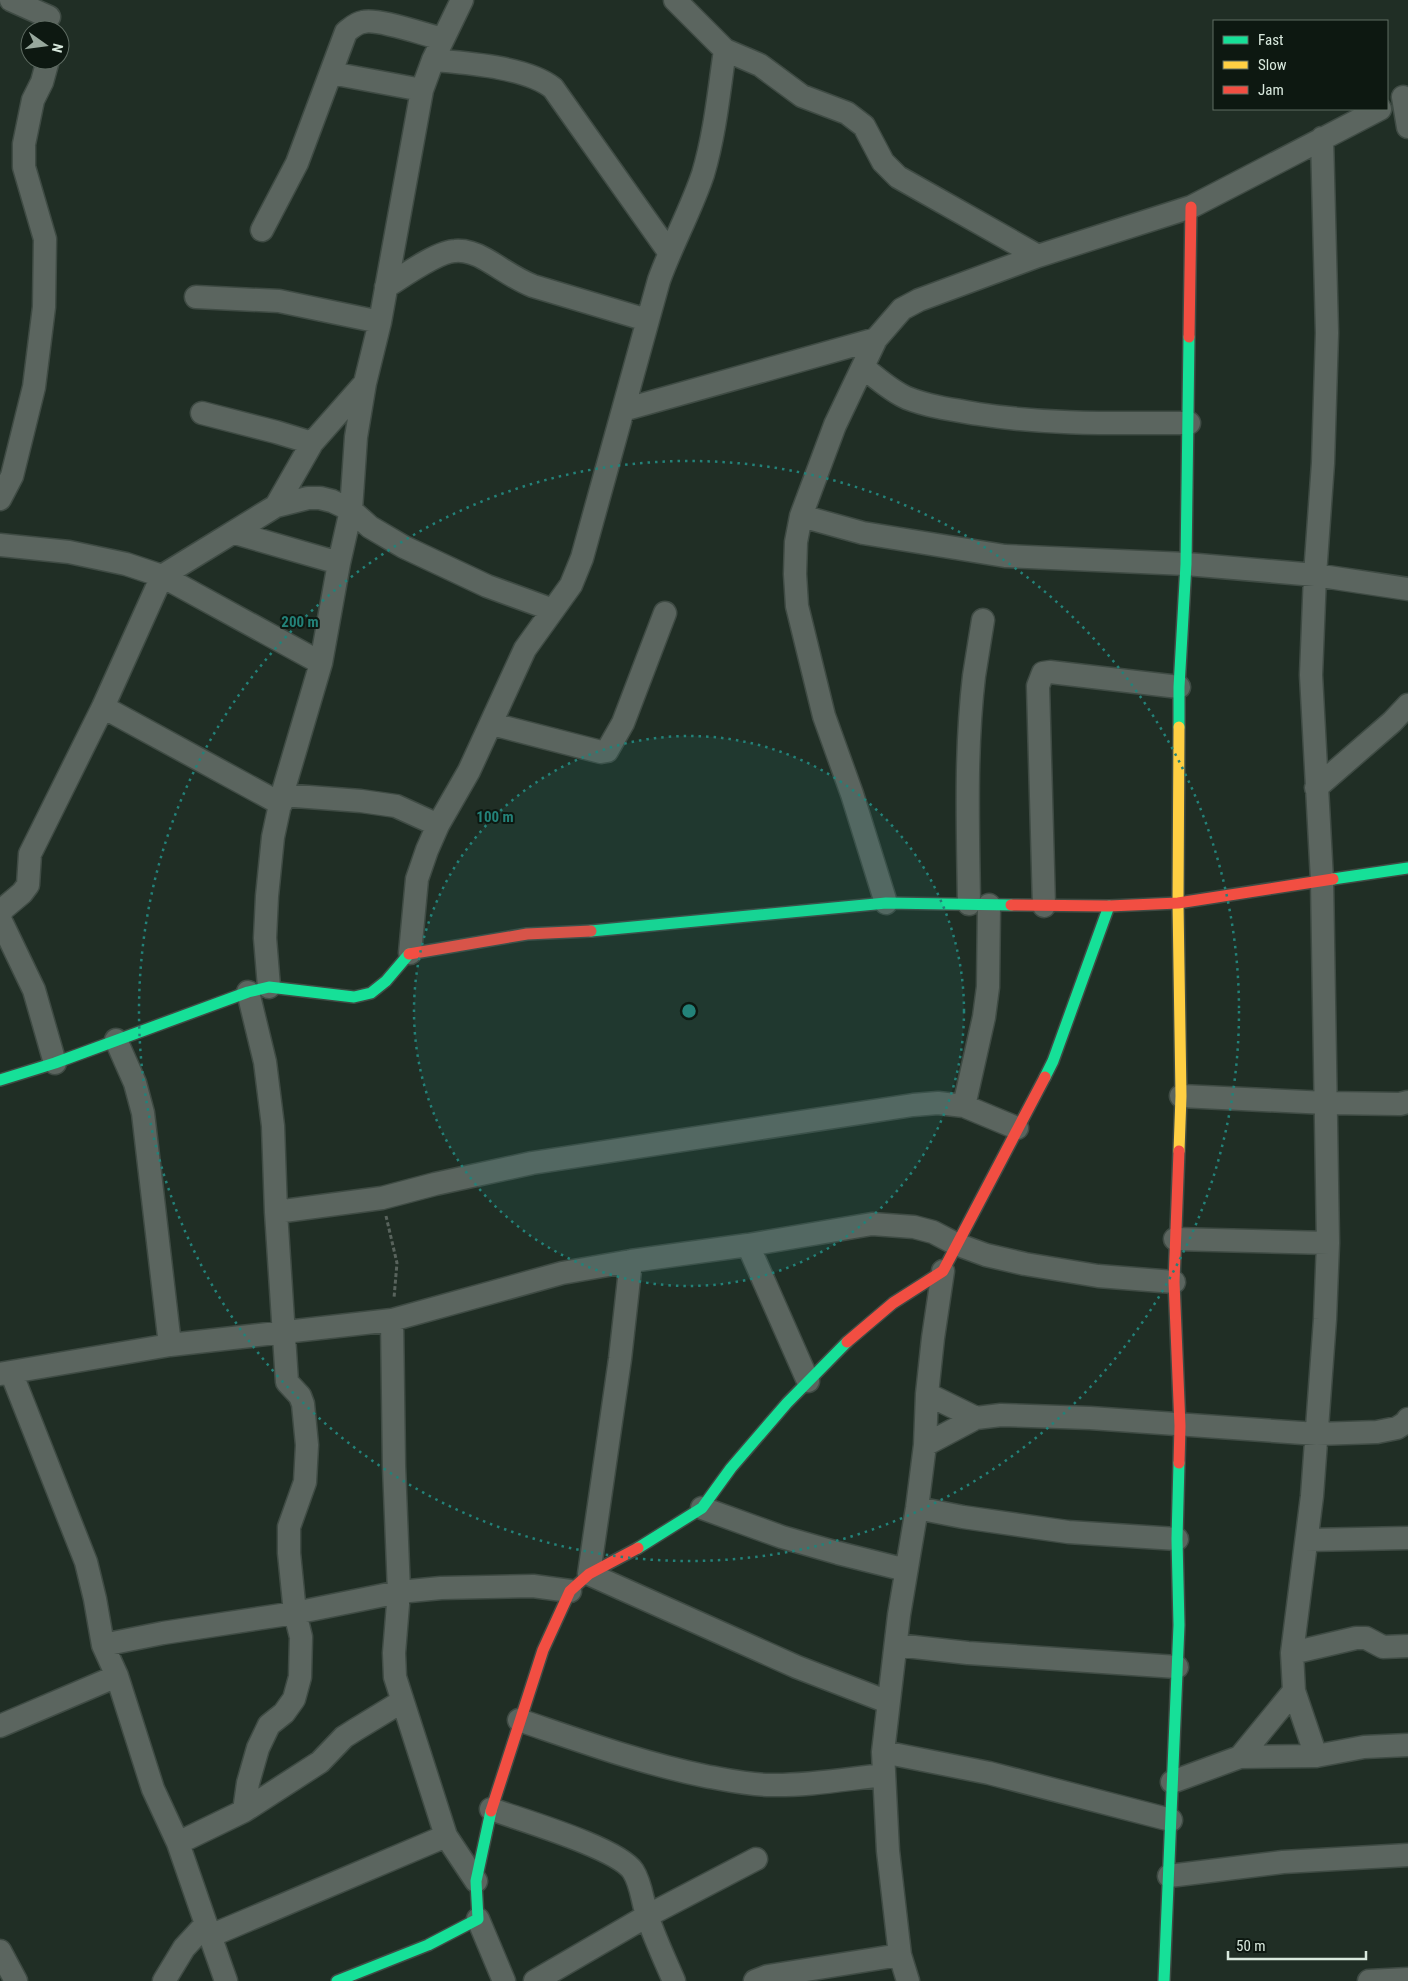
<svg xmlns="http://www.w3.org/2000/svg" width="1408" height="1981" viewBox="0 0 1408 1981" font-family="'Roboto Condensed',sans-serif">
<rect width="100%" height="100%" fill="#202e25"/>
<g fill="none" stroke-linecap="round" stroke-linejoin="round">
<g stroke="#3f4b44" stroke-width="25">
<path id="street" d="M11 0 49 17
M675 0 725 50 760 65 802 96 847 113 864 126 883 162 898 177 1038 256
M433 60C466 63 527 67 553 88L669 252
M331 73 422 90
M1403 97 1408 127
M262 230 297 163 346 32C351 28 356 23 363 22 378 18 425 35 443 39
M386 287C402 277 438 251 455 251 466 250 476 254 485 259 501 268 515 279 533 286L647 320
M196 297 279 301 380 322
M864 368C878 379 891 391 907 398 930 407 954 410 978 414 1050 425 1117 423 1189 423
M623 410 876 339
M202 413 276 432 312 443
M0 499 12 476 34 387 44 307 45 239 24 167V144L33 100 42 82 48 60
M276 506 308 498H320L332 501 351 510 370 527 404 547 487 586 553 610
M801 516 863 533 1005 556 1186 564 1315 575 1408 589
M235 533 339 563
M0 545 69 552 126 564 162 576 321 663
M103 707 281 804
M492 724 601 752 607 751 623 723 665 613
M1316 788 1392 722 1408 705
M282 795 361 801 396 806 438 825
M886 903 852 794 824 716 797 606 795 574 796 542 801 516 835 425 876 339 902 309 919 300 1038 256 1191 207 1380 109
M969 904C968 829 965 752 974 676 977 657 980 639 983 620
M1044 906 1038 686 1043 673 1050 672 1179 687
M0 916 3 909 22 893 28 885 30 854 103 707 162 576 276 506 312 443 365 383
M0 919 34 990 55 1063
M410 953 417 879 427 850 438 825 469 771 525 649 571 585 582 558 659 280C672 244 691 210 703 174 715 134 719 91 725 50
M269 987 265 938 267 896 273 837 282 795 321 663 339 563 351 510 356 437 365 383 380 322 422 90 433 60 462 0
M116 1040 135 1083 143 1113 170 1345
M1181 1096 1327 1103 1400 1104 1408 1102
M964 1106 984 1017 988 987 989 905
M276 1212 382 1198 435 1184 532 1163 913 1105 938 1103 964 1106 1017 1128
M1175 1239 1328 1243
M748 1245 808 1381
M631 1261 620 1359 589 1574 797 1667 888 1702
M392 1320 394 1466 399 1592 394 1653 395 1677 446 1836 476 1881
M11 1372 86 1562 95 1599 103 1645 117 1676 153 1789 178 1843
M0 1374 170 1345 392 1320 562 1273 631 1261 748 1245 872 1224 914 1227 933 1232 956 1244 986 1255 1025 1264 1098 1276 1174 1282
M927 1394 976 1418
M925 1445 976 1418 1001 1415 1090 1418 1317 1434 1377 1432 1397 1428 1405 1423 1408 1419
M702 1508 782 1537 838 1553 906 1570
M917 1508 963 1517 1068 1532 1177 1539
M1307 1540 1408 1538
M103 1645 163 1633 295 1613 399 1592 441 1588 533 1586 570 1591
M896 1645 968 1653 1177 1667
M1292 1653 1356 1638H1366L1383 1647 1408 1646
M519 1720C581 1741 641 1763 705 1776 727 1780 748 1785 770 1785 808 1786 846 1779 884 1775
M0 1726 117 1676
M883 1752 989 1773 1171 1820
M1316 1756 1294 1691 1292 1653 1312 1496 1325 1319 1328 1243 1322 880 1311 675 1315 575 1323 463 1327 333 1322 138
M1240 1757 1294 1691
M1172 1782 1240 1757 1316 1756 1364 1747 1408 1745
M491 1809C521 1820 618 1848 633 1871 642 1885 642 1902 648 1918 655 1939 665 1960 674 1981
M244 1811 320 1762 344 1737 355 1730 401 1702
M1169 1876 1283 1862 1408 1855
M478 1919 504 1981
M206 1924 226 1981
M210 1936 446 1836
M0 1951 16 1981
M164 1981 184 1948 206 1924 178 1843 244 1811 248 1783 258 1748 269 1725 284 1713 294 1699 300 1677 301 1637 295 1613 289 1553V1527L305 1482 307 1445 303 1404 300 1396 287 1382 276 1212 273 1126 265 1062 248 992
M535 1981 647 1916 756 1859
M755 1981 768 1976 900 1955
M908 1981 900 1955 888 1851 883 1752 899 1615 917 1508 925 1445 927 1394 933 1338 943 1271
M1369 1981 1408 1979"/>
</g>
<g stroke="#3f4b44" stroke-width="14">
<path id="fast" d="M1179 727V687L1186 564 1189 337
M1333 879 1408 868
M591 931 886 903 1011 905
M1045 1077 1053 1061 1109 906
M0 1080 55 1063 248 992 269 987 354 997 371 993 386 981 409 954
M638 1548 702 1508 731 1468 787 1403 847 1342
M337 1981 428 1945 478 1919 476 1881 491 1811
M1164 1981 1179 1625 1177 1539 1179 1463"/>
</g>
<g stroke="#3f4b44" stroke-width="14">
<path id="slow" d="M1179 727 1178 903 1181 1096 1179 1151"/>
</g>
<g stroke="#3f4b44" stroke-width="14">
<path id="jam" d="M1189 337 1191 207
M1011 905 1109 906 1178 903 1333 879
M409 954 527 934 591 931
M1179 1151 1174 1282 1180 1426 1179 1463
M847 1342 893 1303 943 1271 1045 1077
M491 1811 543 1650 570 1591 589 1574 638 1548"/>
</g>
<path stroke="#58635c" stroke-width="3" stroke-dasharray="4 2.5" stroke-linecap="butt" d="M386 1216 397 1263 394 1298"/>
<use href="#street" stroke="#5b655f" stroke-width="22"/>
<use href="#fast" stroke="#16e098" stroke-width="11"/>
<use href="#slow" stroke="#ffcf43" stroke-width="11"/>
<use href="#jam" stroke="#f24e42" stroke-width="11"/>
</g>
<circle cx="689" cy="1011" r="275" fill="#238279" fill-opacity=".12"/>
<g fill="none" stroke="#238279" stroke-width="2.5" stroke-dasharray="2.5 5">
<circle cx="689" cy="1011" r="275"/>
<circle cx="689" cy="1011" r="550"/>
</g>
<circle cx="689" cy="1011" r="8" fill="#238279" stroke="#0d1811" stroke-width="2.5"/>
<g font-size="15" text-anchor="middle" font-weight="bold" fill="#238279" stroke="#0d1811" stroke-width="4" stroke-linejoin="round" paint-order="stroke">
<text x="300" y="627">200 m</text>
<text x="495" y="822">100 m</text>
</g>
<rect x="1213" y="20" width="175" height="90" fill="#0d1811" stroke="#5f6c63"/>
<rect x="1223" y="36" width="25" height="8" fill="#16e098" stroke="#5f6c63"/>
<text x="1258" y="45" font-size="15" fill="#d9e9de">Fast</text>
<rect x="1223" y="61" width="25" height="8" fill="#ffcf43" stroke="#5f6c63"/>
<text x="1258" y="70" font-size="15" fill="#d9e9de">Slow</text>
<rect x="1223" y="86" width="25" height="8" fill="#f24e42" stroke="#5f6c63"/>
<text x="1258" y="95" font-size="15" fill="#d9e9de">Jam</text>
<g transform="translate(45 45) rotate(104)"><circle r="24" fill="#0d1811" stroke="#5f6c63"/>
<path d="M0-4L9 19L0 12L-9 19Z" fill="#98a89d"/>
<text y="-8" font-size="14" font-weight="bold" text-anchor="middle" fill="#d9e9de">N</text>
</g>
<path d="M1228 1951v8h138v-8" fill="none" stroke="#d9e9de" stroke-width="2.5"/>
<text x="1236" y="1951" font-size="15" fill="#d9e9de" stroke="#0d1811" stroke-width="4" paint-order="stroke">50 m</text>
</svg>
